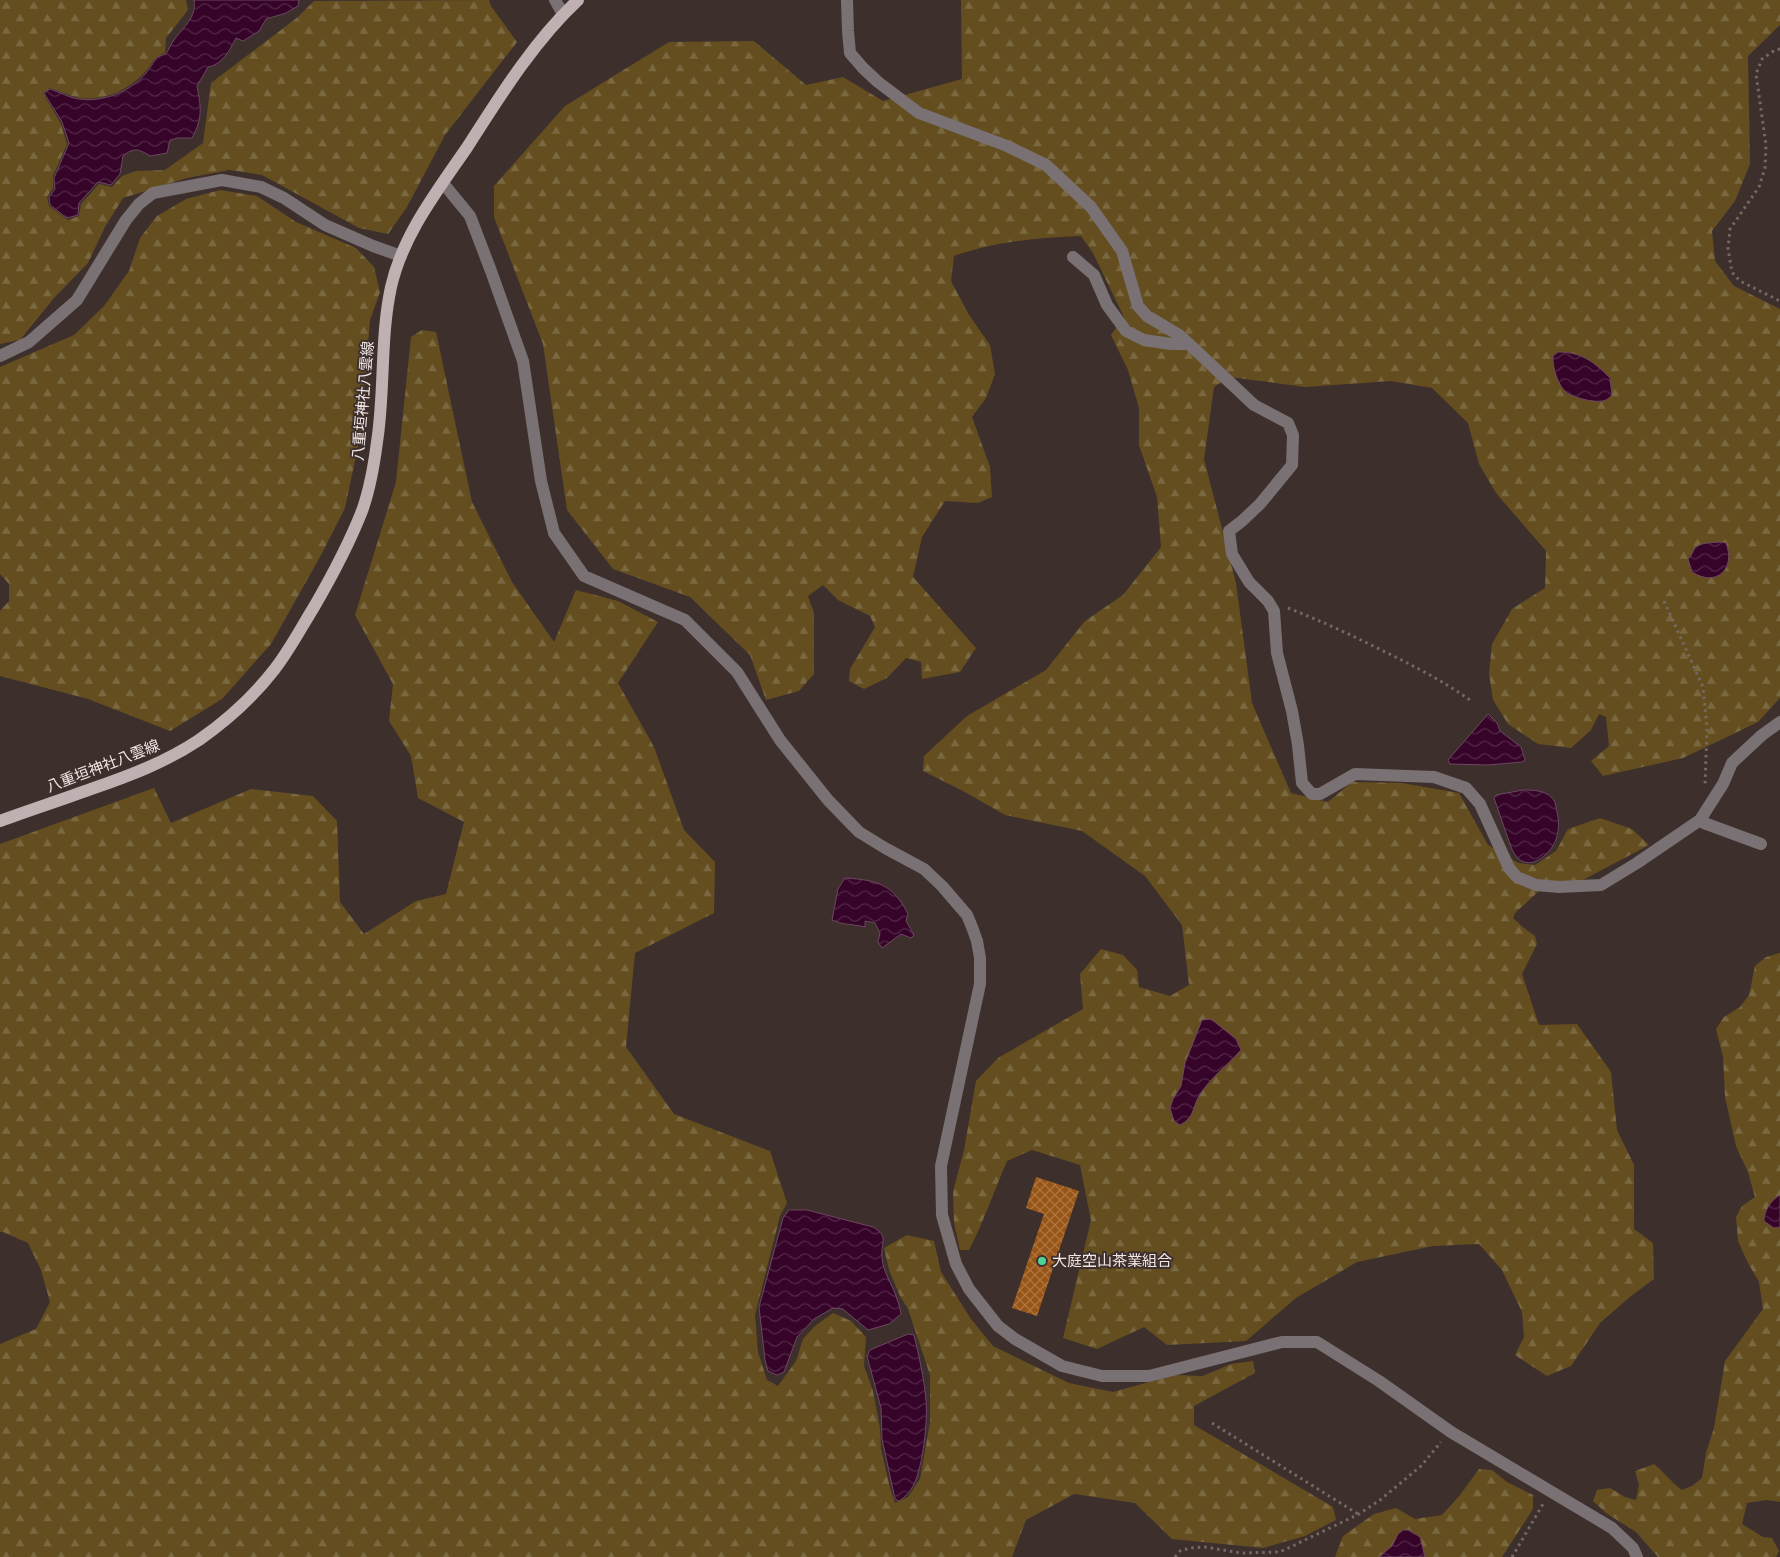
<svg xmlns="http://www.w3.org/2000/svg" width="1780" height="1557" viewBox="0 0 1780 1557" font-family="'Fira Sans Condensed','Noto Sans JP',sans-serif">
<defs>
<pattern id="forest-firs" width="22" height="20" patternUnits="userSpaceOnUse" patternTransform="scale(1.25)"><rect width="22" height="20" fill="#644e20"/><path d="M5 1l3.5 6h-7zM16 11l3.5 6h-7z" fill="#7a6840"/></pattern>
<pattern id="water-waves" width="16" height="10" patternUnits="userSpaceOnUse" patternTransform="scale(1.25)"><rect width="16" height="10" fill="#360329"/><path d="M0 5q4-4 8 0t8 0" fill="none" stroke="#532848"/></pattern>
<pattern id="building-cross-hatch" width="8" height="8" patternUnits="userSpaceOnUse" patternTransform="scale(1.25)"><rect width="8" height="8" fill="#985515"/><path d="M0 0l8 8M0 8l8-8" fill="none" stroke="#ac7642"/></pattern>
</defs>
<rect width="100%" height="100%" fill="#3d2f2c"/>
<path fill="url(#forest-firs)" d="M0 0H186L188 10 166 38 165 53C151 58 153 65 143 74 127 91 103 101 80 98 70 96 59 91 50 88L43 93 61 124 67 144 53 176V188L47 197 49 206 68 220 79 216 81 204 99 184 112 187 122 176 136 171 165 170 203 143 211 83 298 17 314 1 489 0 491 6 517 42 445 135 407 207 388 234 359 228 262 175 229 170 187 178 123 198 105 227 88 263 54 298 20 340 0 344Z
M961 0H1780V25L1748 56 1750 164 1735 201 1712 231 1715 261 1734 286 1780 309V698L1758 722 1683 758 1603 776 1591 761 1609 746 1606 717 1599 714 1591 730 1571 748 1538 744 1508 724 1493 700 1489 674 1492 644 1512 609 1545 588 1546 551 1496 493 1479 464 1468 423 1432 388 1391 381 1305 387 1230 377 1214 387 1204 459 1236 583 1252 703 1291 793 1328 802 1352 782 1402 783 1459 793 1488 845 1518 863 1535 865 1556 851 1568 829 1600 818 1632 829 1649 845 1581 881 1540 890 1515 913 1513 918 1524 928 1535 936 1537 944 1522 974 1539 1025 1577 1024 1611 1072 1617 1130 1634 1165V1229L1653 1243 1654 1279 1631 1296 1600 1323 1571 1366 1547 1376 1515 1355 1524 1337 1522 1312 1502 1270 1479 1244 1433 1246 1357 1262 1296 1298 1246 1341 1167 1345 1144 1327 1097 1349 1063 1338 1091 1220 1080 1165 1032 1150 1007 1161C994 1191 984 1221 969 1250H960L954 1223 953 1192 964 1150 976 1081 998 1058 1083 1009 1080 974 1101 949 1123 955 1137 970 1139 987 1170 996 1189 985 1182 925 1145 876 1082 831 1005 815 963 791 923 771 924 756 967 716 1046 670 1085 621 1123 595 1161 547 1157 497 1139 445V408L1128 370 1111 335 1124 317 1093 253 1081 236C1037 238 995 241 954 256L951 281 969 315 990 345 995 374 986 398 972 417 990 467 992 497 978 503 945 501 922 537 913 577 976 648 960 672 922 679 921 662 906 658 887 678 864 689 849 681 850 669 875 627 870 616 838 600 823 585 808 596 814 613V674L799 691 766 700 750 655 690 597 613 569 567 510 543 344 494 217V186L565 106 669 42 754 41 806 85 843 77 883 101 962 79Z
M220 190 257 196 296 222 356 248 374 267 380 292 370 320 361 432 345 508 320 557 271 644 222 699 170 731 88 699 0 676V611L9 601V584L0 574V367L74 335 104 306 129 271 140 238 157 216 186 199Z
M422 330 436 332 472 502 512 582 554 642 576 590 618 601 658 622 618 683 654 747 684 830 715 862 714 913 635 953 626 1047 674 1114 770 1151 787 1203 780 1216 755 1315 758 1352 767 1380 778 1386 796 1361 803 1339 815 1326 833 1313 851 1321 866 1337 864 1366 873 1391 880 1428 881 1449 890 1488 895 1503 908 1497 920 1479 930 1422V1375L908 1309 900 1296 889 1270 884 1248 907 1235 934 1241 941 1272 971 1319 993 1346 1069 1383 1113 1392 1175 1375 1203 1376 1231 1364 1253 1361 1255 1373 1194 1406V1425L1333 1507 1336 1520 1305 1536 1263 1548 1172 1539 1135 1503 1074 1494 1026 1520 1012 1557H0V1344L36 1329 50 1302 41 1270 28 1243 3 1232H0V844L154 788 171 823 251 789 313 796 337 821 340 902 364 934 416 901 446 894 464 822 418 798 411 756 389 721 393 684 355 615 396 482 411 337Z
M1780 953V1502L1767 1500 1747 1503 1742 1524 1763 1537 1772 1538 1779 1551 1776 1557H1658L1636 1532 1606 1513 1593 1501 1597 1490 1610 1488 1625 1497 1636 1500 1639 1485 1635 1471 1654 1464C1664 1472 1671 1482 1682 1490L1692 1486 1702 1478 1706 1453 1714 1428 1725 1361 1763 1309 1759 1282 1748 1263 1738 1241 1736 1217 1742 1206 1755 1197 1748 1172 1736 1146 1725 1097 1723 1057 1716 1029 1724 1017 1740 1007 1749 995 1755 966 1766 957Z
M1479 1469 1492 1470 1507 1482 1533 1495V1509L1502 1557H1335L1343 1536 1374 1514 1396 1508 1415 1519 1442 1515 1460 1495Z"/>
<path fill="url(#water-waves)" stroke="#6e4761" d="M194 0H299L298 6 286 13 266 19 259 31 243 41 236 38C230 50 222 65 208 67L197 86C201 107 203 118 192 138H178L170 140 167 153 150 156C139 149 134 147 123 156L120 174 111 185 98 182 79 203 78 215 67 218 50 205 49 197 55 189 54 178 69 143 62 122 44 93 50 89C59 92 70 98 79 99 102 103 132 91 146 73 150 68 154 62 157 57L166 54C169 49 171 44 174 40 183 27 197 18 194 0Z
M1558 352C1582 352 1594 362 1610 378L1612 395C1610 397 1608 399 1606 400 1597 404 1575 398 1567 393 1558 386 1552 367 1553 356Z
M1720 542 1726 543C1736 568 1717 588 1692 572L1688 559C1692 556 1692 552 1695 548 1701 542 1712 543 1720 542Z
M1488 714 1497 723 1500 731 1521 747 1525 760 1522 762 1488 765 1450 764 1448 760Z
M1523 790C1532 790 1545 790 1552 798 1556 802 1556 808 1557 812 1559 820 1559 829 1557 836 1554 850 1535 870 1520 860 1516 857 1513 852 1511 847L1494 798 1496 795Z
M845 878C877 880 893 884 908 914L906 921 914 935 911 938 901 934 882 948 878 942 880 933 875 923 865 921V927C853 924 842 925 832 920L838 889Z
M1211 1019 1236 1039 1241 1050C1227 1066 1210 1078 1199 1096 1192 1108 1195 1117 1180 1125L1174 1121 1170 1108 1173 1099 1181 1086 1185 1063 1202 1020Z
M1780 1195V1227L1774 1228 1764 1221C1764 1211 1771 1200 1780 1195Z
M789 1210H807L873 1227C890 1237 880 1243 882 1258 883 1273 893 1285 897 1299 899 1304 900 1309 901 1314L889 1324 868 1330 843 1309 833 1308 814 1319 797 1337 784 1372 777 1375 768 1371 765 1360 759 1307 783 1218Z
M908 1334 914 1335C919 1356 924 1378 926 1400 928 1420 923 1466 914 1484 911 1491 905 1497 899 1501L895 1499 882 1439 881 1408 867 1356 870 1350Z
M1403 1530H1409L1420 1537 1425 1557H1379L1392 1546 1398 1534Z"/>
<path fill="url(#building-cross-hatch)" d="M1036 1177 1079 1191 1037 1316 1012 1308 1044 1214 1026 1208Z"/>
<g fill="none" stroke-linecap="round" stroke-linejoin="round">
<path stroke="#756865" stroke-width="3" stroke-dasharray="2.5 4" stroke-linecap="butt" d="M1780 49 1775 50 1762 59 1756 74 1766 145 1765 168 1759 187 1730 229 1728 249 1732 272 1736 277 1742 282 1780 301
M1664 601 1703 687 1707 729 1705 785
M1288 608C1316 619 1343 631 1369 644 1404 661 1439 678 1470 700
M1212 1423 1358 1514
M1175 1557 1180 1551 1190 1548 1205 1547 1241 1553 1280 1552 1359 1514 1380 1500 1421 1466 1441 1442
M1512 1557 1543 1504"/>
<path stroke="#797173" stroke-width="12" d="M555 0 563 14
M847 0 848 31 850 53 863 68 878 82 919 113 1007 146 1046 165 1091 207 1122 251 1138 306 1147 316 1179 335 1189 344
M443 183 470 216 491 271 523 361 541 481 554 533 584 576 685 620 737 672 780 740 828 800 859 832 885 848 924 869 942 886 967 915 972 927 977 941 980 958V984L941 1166 942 1215 956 1264 969 1289 998 1326 1015 1339 1062 1366 1102 1376H1149L1282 1342H1317L1379 1381 1451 1432 1612 1528 1633 1548 1637 1557
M1073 257 1094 275 1107 305 1126 331 1144 340 1171 344H1189L1254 405 1288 423 1293 435 1292 465 1260 504 1242 521 1229 531 1232 554 1249 582 1268 601 1274 611 1277 653 1292 711 1298 745 1302 783 1312 794H1320L1355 774 1434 777 1466 788 1480 804 1509 868 1517 877 1536 885 1559 887 1601 885 1637 863 1700 820 1723 784 1732 763 1762 735 1780 722
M0 356 29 342 77 300 126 220 139 204 153 193 222 180 261 187 284 198 325 225 373 246 401 256
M1700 820 1704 823 1761 844"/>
<path stroke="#bfb0b2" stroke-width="12" d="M0 821C30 810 61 800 91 789 129 776 166 762 199 740 226 721 253 697 274 670 289 651 301 628 314 607 332 576 349 544 362 511 370 489 374 465 377 442 385 391 380 338 391 287 403 234 438 190 468 146 500 96 534 41 578 0"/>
</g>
<circle fill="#50d398" stroke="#3d2f2c" stroke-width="2" cx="1042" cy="1261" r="5"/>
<g text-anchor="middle" stroke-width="4" stroke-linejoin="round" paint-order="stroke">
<g font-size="15" fill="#f0e7e5" stroke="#3d2f2c">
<text transform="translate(363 401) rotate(-85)" y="5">八重垣神社八雲線</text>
<text transform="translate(103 766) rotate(-21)" y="5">八重垣神社八雲線</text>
</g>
<g font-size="15" fill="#f0e7e5" stroke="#3d2f2c" text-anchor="start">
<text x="1052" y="1266">大庭空山茶業組合</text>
</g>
</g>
</svg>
